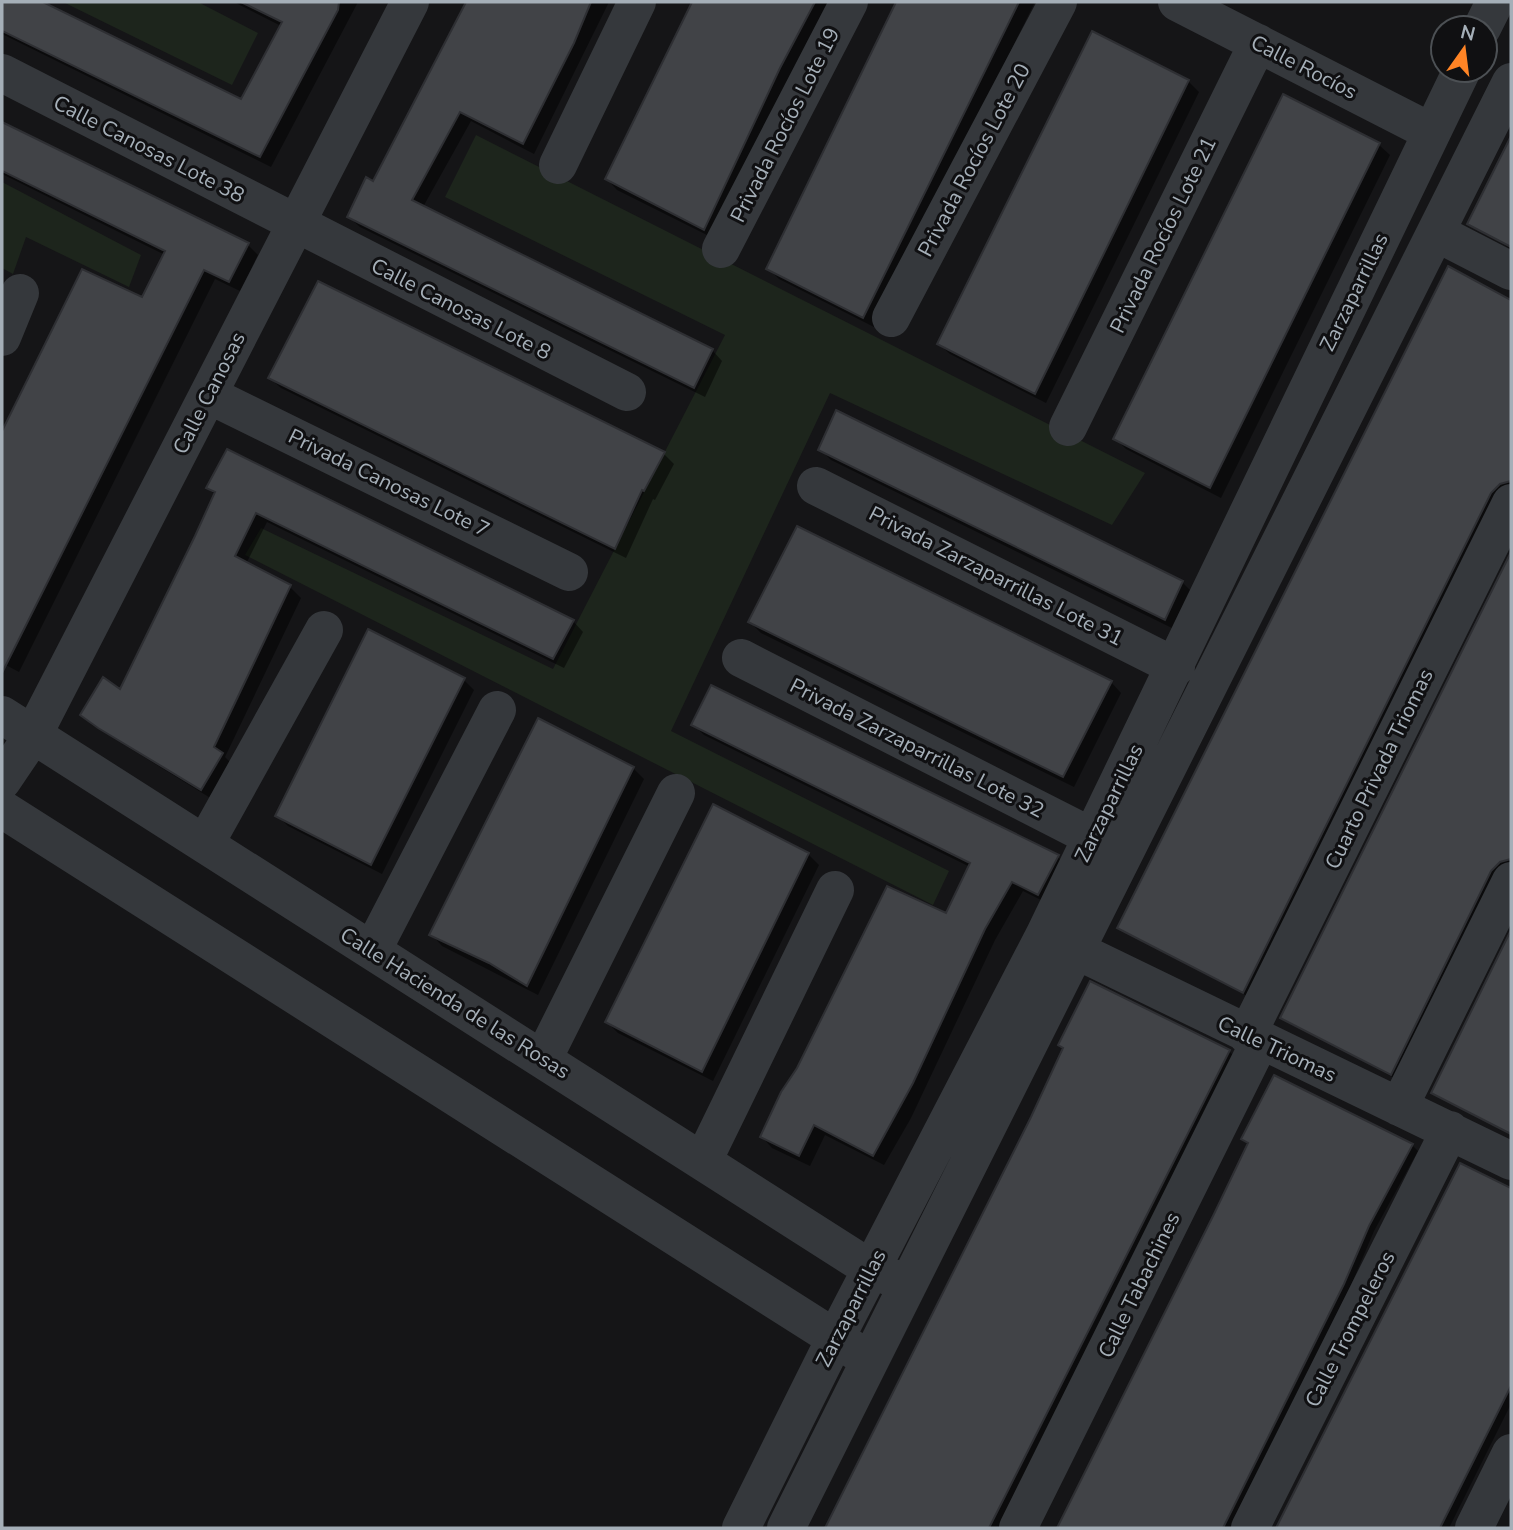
<svg xmlns="http://www.w3.org/2000/svg" width="1513" height="1530" viewBox="0 0 1513 1530" font-family="'Nunito Sans',sans-serif">
<rect width="100%" height="100%" fill="#151517"/>
<path fill="#1d251c" d="M63 2H198L258 33 232 85Z
M476 135 1145 473 1112 525 830 393 671 731 949 871 933 905 245 555 261 528 553 669 725 335 445 197Z
M2 182 141 255 129 287 26 237 13 274 2 268Z"/>
<path fill="#0007" d="M2 2H39L242 102 281 26 234 2H358L271 167 2 34Z
M468 2H609L534 154 471 121 423 207 712 350 722 361 705 397 360 227 349 217 374 183Z
M695 2H831L715 239 617 190 607 179Z
M899 2H1035L874 327 779 279 768 268Z
M1093 33 1188 81 1199 92 1046 403 950 354 939 344Z
M2 123 248 245 258 255 240 291 215 279 19 672 2 663V434L83 271 143 300 165 255 2 174Z
M1511 138V249L1469 223Z
M1379 145 1390 155 1221 498 1126 449 1115 438Z
M1448 268 1511 302V488L1249 997 1119 927Z
M270 378 664 454 674 464 655 500 653 499 626 558 281 388Z
M820 449 1182 582 1193 593 1176 630 831 460Z
M208 488 573 621 583 632 564 668 267 522 246 564 290 587 301 598 225 757 233 765 212 799 92 725 82 715 121 691 215 495Z
M1511 556V866L1396 1079 1282 1017Z
M750 622 1111 682 1121 693 1074 787 761 633Z
M464 680 474 690 382 874 288 826 277 815Z
M538 720 633 768 644 779 538 995 442 946 432 935Z
M693 724 1058 857 1068 867 1049 904 1023 891 995 940 911 1118 884 1165 825 1135 810 1166 772 1148 762 1137 947 916 970 867 704 735Z
M713 807 808 854 819 865 713 1081 618 1033 607 1022Z
M1511 934V1135L1433 1092Z
M1229 1051 1235 1057 999 1528H827L1032 1117Z
M1243 1139 1412 1145 1418 1151 1374 1231 1349 1290 1231 1528H1060L1249 1145Z
M1461 1165 1511 1190V1404L1449 1528H1279Z"/>
<path fill="#414347" stroke="#2e2f33" stroke-width="2" d="M2 2H43L241 99 282 22 241 2H339L338 10 260 157 2 31Z
M466 2H591L574 43 523 144 460 112 412 200 713 349 694 388 347 217 366 177 373 181Z
M692 2H815L780 68 704 230 605 179Z
M896 2H1019L863 318 766 269Z
M1092 31 1189 80 1035 394 937 344Z
M1283 94 1380 143 1210 488 1113 439Z
M2 122 249 243 229 282 204 270 2 673V431L82 269 142 297 165 251 2 171Z
M1511 136V247L1467 224Z
M1448 266 1511 300V481L1500 484 1491 493 1243 993 1117 928Z
M318 281 665 452 644 491 642 490 615 549 268 378Z
M836 410 1183 581 1165 620 818 450Z
M227 449 574 620 553 659 256 513 235 556 291 585 214 747 223 753 201 790 98 728 80 715 103 677 120 689 195 536 215 492 206 488Z
M797 526 1112 681 1063 777 748 622Z
M1511 552V859L1500 862 1491 871 1391 1075 1280 1018Z
M368 629 465 678 371 865 275 816Z
M711 685 1059 855 1038 895 1012 882 985 929 913 1083 873 1156 814 1125 799 1156 760 1137 781 1092 797 1068 887 886 946 913 970 863 691 725Z
M538 718 634 767 527 986 489 963 429 935Z
M713 804 809 853 702 1072 605 1022Z
M1511 930V1134L1431 1093Z
M1090 981 1230 1050 989 1528H825L1031 1117 1063 1048 1058 1045Z
M1274 1075 1413 1144 1369 1226 1344 1284 1223 1528H1057L1214 1214 1248 1143 1241 1139Z
M1460 1163 1511 1188V1386L1440 1528H1276Z"/>
<g fill="none" stroke-linecap="round" stroke-linejoin="round">
<path stroke="#35383c" stroke-width="38" d="M1177 2 1431 132
M1482 28 1495 2
M2 73 627 392
M558 165 637 2
M1437 233 1511 271
M721 249 849 2
M891 318 1058 2
M2 337 20 293
M209 395 569 572
M1068 427 1258 43
M816 486 1176 667
M741 658 1092 837
M2 715 871 1269 895 1279
M2 781 33 735 410 2
M2 809 857 1352
M205 844 324 630
M1053 939 1511 1161
M372 951 497 710
M1247 1035 1511 503
M543 1059 676 793
M1399 1107 1511 881
M703 1161 835 890
M741 1528 835 1339 1045 934 1462 70
M786 1528 1511 82
M1018 1528 1260 1041
M1250 1528 1450 1130
M1474 1528 1511 1453"/>
</g>
<g text-anchor="middle" stroke-width="6" stroke-linejoin="round" paint-order="stroke">
<g font-size="21" fill="#a5afb8" stroke="#101012">
<text transform="translate(1304 67) rotate(27)" y="7">Calle Rocíos</text>
<text transform="translate(785 125) rotate(-63)" y="7">Privada Rocíos Lote 19</text>
<text transform="translate(149 149) rotate(27)" y="7">Calle Canosas Lote 38</text>
<text transform="translate(974 160) rotate(-62)" y="7">Privada Rocíos Lote 20</text>
<text transform="translate(1163 235) rotate(-64)" y="7">Privada Rocíos Lote 21</text>
<text transform="translate(1354 292) rotate(-64)" y="7">Zarzaparrillas</text>
<text transform="translate(461 309) rotate(27)" y="7">Calle Canosas Lote 8</text>
<text transform="translate(209 393) rotate(-63)" y="7">Calle Canosas</text>
<text transform="translate(389 483) rotate(26)" y="7">Privada Canosas Lote 7</text>
<text transform="translate(996 576) rotate(27)" y="7">Privada Zarzaparrillas Lote 31</text>
<text transform="translate(917 748) rotate(27)" y="7">Privada Zarzaparrillas Lote 32</text>
<text transform="translate(1379 769) rotate(-64)" y="7">Cuarto Privada Triomas</text>
<text transform="translate(1109 803) rotate(-64)" y="7">Zarzaparrillas</text>
<text transform="translate(455 1003) rotate(32)" y="7">Calle Hacienda de las Rosas</text>
<text transform="translate(1277 1049) rotate(25)" y="7">Calle Triomas</text>
<text transform="translate(1139 1285) rotate(-64)" y="7">Calle Tabachines</text>
<text transform="translate(851 1308) rotate(-63)" y="7">Zarzaparrillas</text>
<text transform="translate(1350 1329) rotate(-63)" y="7">Calle Trompeleros</text>
</g>
</g>
<rect width="1513" height="1530" fill="none" stroke="#a5afb8" stroke-width="7"/>
<g transform="translate(1464 49) rotate(14)"><circle r="33" fill="#101012" stroke="#4c5054" stroke-width="2"/>
<path d="M0-5L12 26L0 18L-12 26Z" fill="#ff8425"/>
<text y="-10" font-size="19" font-weight="bold" text-anchor="middle" fill="#a5afb8">N</text>
</g>
</svg>
